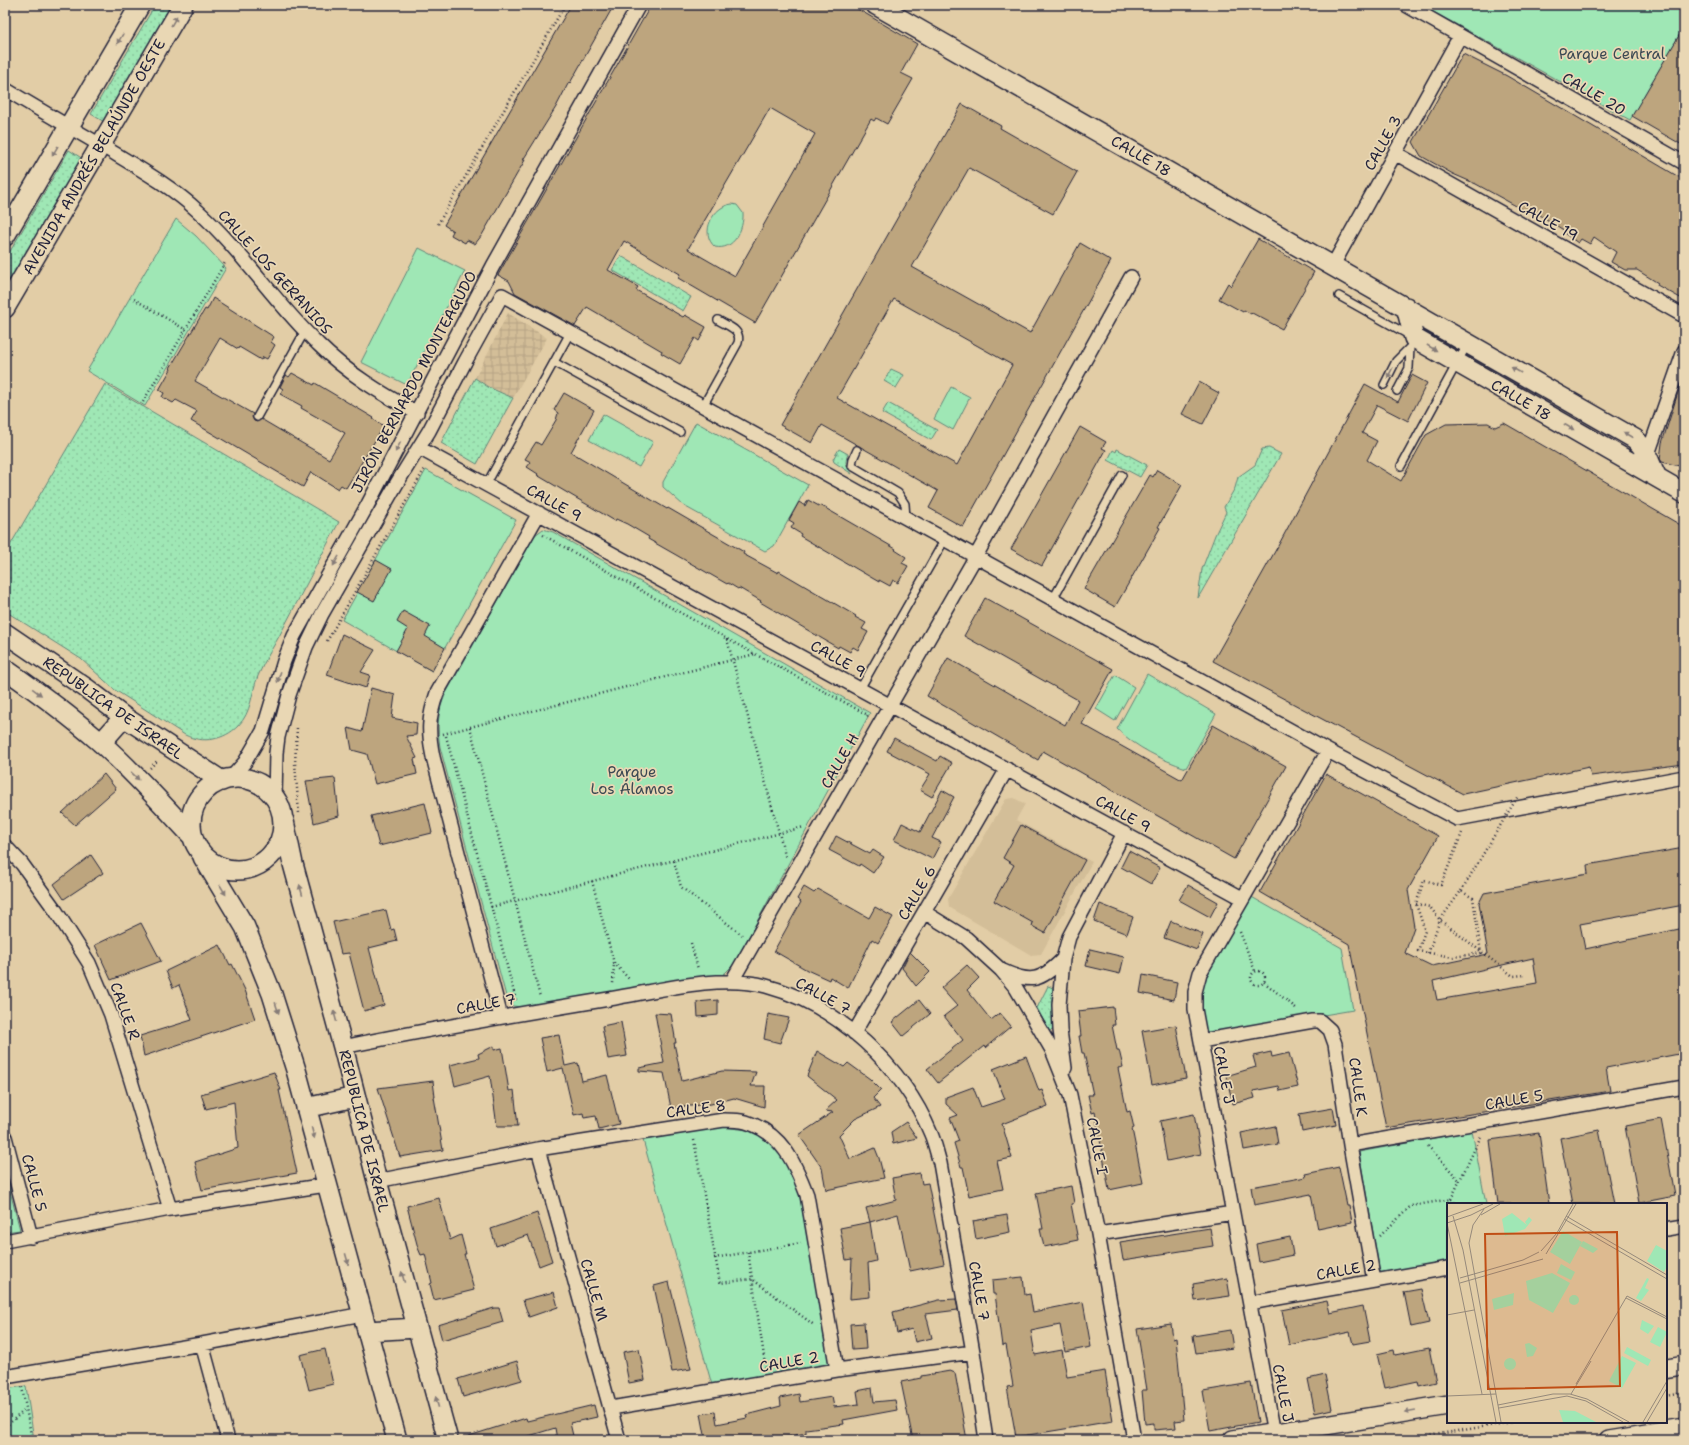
<svg xmlns="http://www.w3.org/2000/svg" width="1689" height="1445" viewBox="0 0 1689 1445" font-family="'Shantell Sans',sans-serif">
<defs>
<pattern id="industrial-grid" width="8" height="8" patternUnits="userSpaceOnUse"><rect width="8" height="8" fill="#d3be98"/><path d="M0 4h8M4 0v8" fill="none" stroke="#b5a384"/></pattern>
<pattern id="grass-dots" width="8" height="8" patternUnits="userSpaceOnUse"><rect width="8" height="8" fill="#9fe7b5"/><path d="M2 2h.1M6 6h.1" fill="none" stroke="#89c69d" stroke-width="1.8" stroke-linecap="round"/></pattern>
</defs>
<rect width="100%" height="100%" fill="#e2cda6"/>
<filter id="ink" filterUnits="userSpaceOnUse"><feTurbulence type="fractalNoise" baseFrequency=".025" numOctaves="2"/><feDisplacementMap in="SourceGraphic" scale="8" xChannelSelector="R" yChannelSelector="G"/><feConvolveMatrix kernelMatrix="1 2 1 2 8 2 1 2 1" color-interpolation-filters="sRGB"/></filter>
<g filter="url(#ink)">
<path fill="#d3be98" d="M1014 798 1025 804 1016 820 1092 862 1041 954 1031 955 949 907 948 899 1006 799Z"/>
<path fill="url(#industrial-grid)" d="M508 313 547 338 513 398 488 387 475 378Z"/>
<path fill="url(#grass-dots)" stroke="#608478" d="M155 5H176L106 123 91 114Z
M69 150 83 159 5 293V260Z
M621 256 691 297 683 311 612 270Z
M891 369 904 375 896 388 884 381Z
M475 378 488 387 513 398 477 464 441 443Z
M105 384 339 522C321 557 302 592 284 627 276 643 265 659 258 676 251 693 252 712 238 726 224 740 203 744 185 735L115 690 81 659 5 611V554Z
M888 403 937 430 931 440 882 413Z
M1269 448 1281 454 1198 598 1202 569 1215 535 1226 512 1224 507 1235 488 1238 477 1255 465 1262 449Z
M839 449 848 454C844 463 847 467 852 474L834 462 833 459Z
M1117 449 1147 465 1140 477 1108 460 1113 450 1116 452Z
M1048 986 1053 988V1030L1049 1031 1037 1008Z"/>
<path fill="#9fe7b5" stroke="#608478" d="M1421 5H1684V27L1630 120Z
M732 204 737 205 743 213C744 229 734 251 715 247 699 233 713 206 732 204Z
M176 219 196 236 226 268 145 406 87 371Z
M419 248 465 271 407 385 361 362Z
M951 387 970 397 953 430 934 419Z
M603 414 653 442 639 467 589 440Z
M696 422 808 485 774 546 765 551 684 506 663 487V482Z
M426 470 516 520 432 671 342 620Z
M543 529 553 532 870 713 734 964 725 973 720 976 522 1007 513 1006 507 1000 440 747C437 728 437 712 446 693L535 535Z
M1147 674 1216 714 1186 768C1160 759 1137 748 1117 729Z
M1115 675 1134 687 1115 721 1096 709Z
M1248 895 1342 948 1353 1010 1206 1035 1201 1009 1200 992 1223 941Z
M723 1127 747 1130 762 1135 777 1149 792 1171 800 1197 830 1366 712 1385 643 1140Z
M1472 1131 1486 1204H1448V1261L1380 1273 1359 1152Z
M5 1172 20 1230 5 1232Z
M26 1386 34 1440H5V1389Z"/>
<path fill="#bda57e" stroke="#22223b" fill-rule="evenodd" d="M571 5H614L570 83 569 82 556 107 523 160H525L482 235 475 244 467 240 465 243 451 235 453 231 444 225Z
M651 5H851L917 44 901 73 913 79 887 124 876 118 874 121 871 119 755 323 678 278 680 274 624 241 608 270 638 287 636 290 683 317 685 315 706 327 699 341 695 338 680 364 661 353 662 351 587 307 575 326 515 293 509 281 498 275ZM770 108 815 134 735 276 688 249Z
M1684 27V146L1632 116Z
M1463 54 1507 76 1684 180V300L1657 285 1658 283 1637 270H1625L1611 262 1616 252 1594 237 1590 244 1581 239 1578 243 1564 233 1565 231 1529 208 1527 212 1476 184 1453 174 1421 156 1413 142Z
M962 104 1001 126 1000 128 1077 172 1053 214 969 168 912 267 1030 333 1080 243 1111 261 963 527 929 508 938 491 859 446 822 425 812 443 780 425ZM894 299 1012 365 957 465 837 398Z
M1258 239 1314 272 1282 329 1252 313 1251 314 1244 310 1243 312 1219 299 1228 283 1231 286Z
M213 298 274 337 271 342 275 345 267 359 263 357 261 360 239 347 238 349 220 338 195 381 253 414 252 417 254 421 257 422 261 419 329 459 345 433 301 408 302 406 280 394 283 389 280 387 286 375 289 377 292 373 314 385 315 383 374 418 373 419 384 426 346 488 341 485 338 489 311 472 303 487 191 421 197 411 176 400 173 403 162 397 164 393 159 390 171 369 170 368 205 309 207 310Z
M1412 375 1427 383 1408 421 1377 405 1362 433 1377 441 1367 460 1401 481 1426 435 1446 424 1488 423 1495 427 1504 423 1684 527V764L1591 776 1589 767 1463 794 1213 661 1278 546 1365 384 1398 402Z
M1199 382 1219 393 1203 424 1182 414Z
M1681 383 1684 384V467L1662 462 1660 459 1662 443Z
M564 393 594 410 571 452 667 509 668 508 744 552 743 554 767 567 778 573 779 571 856 616 855 617 866 623 862 629 868 632 858 650 853 647 850 652 839 646 838 648 760 602 761 601 739 588 738 589 728 583 727 584 648 539 649 537 627 524 616 519 615 521 537 475 538 474 527 467 531 462 525 459 536 442 541 445 556 420 558 413 554 410Z
M1080 427 1106 442 1102 448 1106 450 1042 566 1011 549Z
M1157 470 1182 485 1158 527 1160 528 1115 607 1084 589 1150 475 1153 477Z
M808 500 819 506 820 505 896 549 895 550 906 557 902 563 908 566 898 583 893 580 890 586 879 580V582L800 536 801 534 791 528 794 523 789 520 799 502 805 506Z
M376 560 392 569 374 601 357 592Z
M985 598 1113 669 1082 724 1182 780 1213 725 1286 766 1234 859 1043 751 1038 760 927 696 948 658 1065 725 1078 700 964 636Z
M403 611 430 626 425 636 445 648 432 671 396 651 408 629 397 622Z
M342 634 375 650 361 672 370 675 366 688 327 675Z
M371 688 395 695 392 718 417 723 416 735 406 736 417 758 414 759 417 774 375 784 367 754 352 750 348 728 362 732Z
M894 738 937 761 940 756 952 763 932 797 920 790 930 774 887 751Z
M104 774 116 789 75 825 62 813Z
M1326 774 1438 836 1408 890 1414 927 1405 953 1432 966 1488 954 1479 903 1484 893 1588 874 1587 865 1684 848V905L1580 924 1585 949 1684 928V1053L1606 1068 1610 1091 1386 1128 1349 944 1260 892ZM1533 958 1537 983 1437 1000 1433 981Z
M335 778 339 816 314 823 306 781Z
M942 790 954 797 932 838 941 842 932 859 894 840 902 823 920 832Z
M425 803 432 833 379 846 371 816Z
M1021 825 1085 860 1045 933 1032 926 1033 923 994 901 1014 865 1003 858Z
M836 836 870 854 873 850 884 857 873 873 860 864 859 866 829 850Z
M1129 851 1160 868 1151 884 1121 867Z
M91 855 103 873 64 899 54 884Z
M1188 885 1218 902 1210 917 1179 900Z
M804 887 814 893 818 889 869 918 875 907 893 917 878 943 872 939 848 988 830 977 829 980 807 970 774 951 801 902 797 899Z
M1100 904 1133 917 1127 934 1094 921Z
M386 910 391 930 394 929 397 941 369 948 384 1005 364 1011 349 953 341 954 333 922Z
M1171 921 1203 934 1197 950 1164 938Z
M141 923 161 961 111 980 95 945Z
M220 945 230 965 232 964 245 990 255 1019 144 1056 140 1036 192 1020 179 985 173 988 166 971Z
M1090 949 1124 957 1120 974 1086 966Z
M910 952 930 972 916 986 902 968Z
M967 965 979 978 967 990 991 1020 1000 1013 1011 1026 985 1048 984 1046 938 1083 927 1069 963 1040 944 1016 957 1006 941 988Z
M1143 975 1177 982 1174 1000 1140 993Z
M718 1000V1015L698 1017 697 1002Z
M919 1000 930 1014 903 1036 892 1022Z
M1113 1007 1115 1025H1112L1117 1050H1119L1123 1067 1118 1068 1127 1112 1130 1111 1134 1128 1132 1129 1143 1183 1109 1190 1095 1112 1092 1113 1088 1095H1093L1084 1053H1082L1079 1036H1081L1078 1011Z
M655 1013 671 1014 676 1043H674L682 1081 722 1071 756 1072 751 1086H765L764 1107 734 1098 711 1104 671 1108 664 1073 639 1071V1068L664 1063Z
M768 1014 789 1018 780 1043 764 1039Z
M621 1022 627 1056 608 1059 602 1026Z
M1176 1025 1186 1078 1152 1085 1142 1031Z
M559 1035 565 1066 578 1063 582 1081 607 1075 619 1124 599 1129 596 1116 584 1118 583 1113 574 1115 563 1068 547 1072 540 1038Z
M494 1046V1050L502 1048 509 1091 514 1090 518 1126H497L490 1076 455 1086 450 1065 479 1058 478 1054Z
M817 1051 844 1067 848 1063 870 1079 881 1090 873 1098 880 1107 855 1119 839 1135 850 1159 875 1148 879 1158 884 1178 826 1190 822 1168 799 1135 833 1112 825 1111 837 1100 807 1076Z
M1271 1052 1272 1057 1289 1053 1298 1087 1280 1091 1279 1086 1253 1091 1255 1098 1233 1104 1226 1076 1256 1067 1253 1056Z
M1026 1056 1039 1091 1042 1090 1048 1106 1002 1124 1012 1158 997 1161 1003 1189 969 1196 963 1167H961L954 1143 959 1141 950 1118 958 1115 946 1104V1097L973 1087 981 1107 1005 1099 993 1069Z
M274 1072 281 1090H279L297 1173 202 1190 195 1162 238 1148 234 1102 206 1109 201 1094Z
M433 1081 435 1097H434L443 1150 400 1157 378 1088Z
M1333 1108 1336 1125 1302 1132 1299 1114Z
M1194 1114 1201 1154 1167 1161 1160 1121Z
M1661 1119 1675 1196 1639 1203 1625 1126Z
M906 1122 917 1138 893 1144 891 1132Z
M1275 1126 1278 1144 1244 1150 1241 1133Z
M1599 1130 1614 1204H1573L1560 1138Z
M1539 1133 1549 1204H1498L1490 1140Z
M1339 1167 1347 1205H1349L1352 1222 1318 1229 1311 1194 1254 1205 1251 1187 1306 1177 1305 1174Z
M920 1173 922 1184 928 1183 944 1264 910 1271 898 1214 870 1222 866 1208 896 1200 892 1178Z
M1071 1186 1074 1203 1071 1204 1078 1240 1044 1247 1040 1229H1043L1036 1193Z
M439 1198 450 1240 461 1235 466 1254H464L474 1290 434 1300 430 1284 432 1283 425 1254 421 1255 418 1248 407 1206Z
M537 1213 552 1261 539 1266 528 1235 496 1246 491 1229Z
M1007 1215 1010 1232 976 1239 973 1221Z
M870 1222 876 1261 868 1263 870 1297 850 1299 852 1259 846 1260 840 1228Z
M1210 1228 1213 1246 1123 1260 1120 1242Z
M1290 1237 1293 1255 1259 1262 1256 1244Z
M1023 1277 1025 1295 1030 1294 1033 1312 1083 1302 1091 1347 1065 1352 1060 1325 1031 1331 1035 1355 1062 1350 1067 1377 1105 1371 1113 1421 1016 1437 1007 1387 1013 1386 1006 1345 1002 1346 995 1294H993L992 1280Z
M1227 1278 1230 1296 1195 1301 1193 1284Z
M669 1282 691 1369 672 1372 654 1286Z
M1421 1289 1429 1323 1411 1327 1404 1292Z
M554 1292 558 1307 529 1317 523 1300Z
M956 1299 958 1310 926 1314 932 1338 915 1342 912 1329 897 1333 893 1312 939 1300Z
M1327 1301 1330 1313 1363 1306 1370 1341 1353 1344 1350 1332 1289 1345 1282 1310Z
M494 1308H499L503 1322 442 1340 438 1325Z
M864 1323 866 1349 852 1350 850 1324Z
M1171 1324 1173 1339 1176 1338 1184 1420 1175 1421 1176 1428 1154 1430V1423L1145 1424 1142 1390H1147L1137 1329Z
M1230 1330 1233 1348 1196 1353 1193 1336Z
M1429 1348 1436 1382 1419 1386 1418 1381 1385 1388 1377 1354 1394 1350 1395 1355Z
M325 1349 333 1384 309 1390 300 1355Z
M639 1349 645 1380 629 1383 623 1352Z
M517 1361 522 1380 463 1397 458 1379Z
M950 1371 955 1373 967 1440H913L901 1382 921 1378V1376Z
M1325 1375 1332 1409 1315 1413 1308 1379Z
M1251 1383 1258 1422 1210 1431 1203 1391Z
M872 1388 874 1402 895 1400 897 1410 843 1420 844 1424 806 1429V1433L773 1440H706L701 1414 715 1412 717 1424 747 1418 746 1415 781 1406 780 1398 799 1394 800 1402 832 1397 834 1407 859 1404 857 1391Z
M594 1405 597 1417 570 1423 574 1440H557L555 1428 516 1440H466V1437L526 1418 527 1421Z"/>
<g fill="none" stroke-linecap="round" stroke-linejoin="round">
<g stroke="#22223b" stroke-width="10">
<path id="lane" d="M1339 296 1414 338 1410 347 1396 361 1384 385
M554 362 680 432
M1397 391 1409 368 1410 347
M703 406 738 343C742 329 727 326 718 320
M257 417 305 331
M857 450 853 459 852 466 898 493 905 504 906 518
M1401 466 1468 343
M486 485 570 333
M1053 599 1122 475
M860 689 945 539"/>
</g>
<g stroke="#22223b" stroke-width="16">
<path id="street" d="M1406 5 1684 163
M5 89C38 109 71 128 104 147 137 167 171 186 199 212 243 252 275 303 318 344 347 373 382 394 417 413
M1395 153 1684 316
M1333 265 1460 36
M419 448 1242 898
M1648 454 1684 351
M230 779 245 762 263 731 284 661 294 636 367 506 493 266 639 5
M275 797 276 753 278 737 289 695 306 647 322 614 397 483 429 431 465 362 502 295 1328 751 1457 819 1684 777
M5 846 22 864 56 911 89 963 111 1015 170 1209
M924 912 966 938 1001 970 1016 988 1052 1050 1070 1095 1098 1234 1134 1440
M1003 971C1031 984 1041 981 1063 959
M732 981 976 556 1131 277
M501 1017 433 757C428 732 428 718 437 693L539 513
M854 1033 1007 769
M1201 1041 1313 1021H1320L1330 1030 1335 1044 1350 1145 1374 1281
M343 1047C433 1028 524 1013 615 998 660 990 722 974 766 986 837 1005 903 1066 931 1134 935 1143 937 1154 940 1163L973 1352 986 1440
M1065 1068 1060 1030 1059 1005 1063 959 1069 937 1124 833
M5 1137 31 1237
M1350 1145 1684 1087
M538 1149 619 1440
M377 1181 538 1149 724 1120C731 1120 739 1120 746 1122 782 1133 795 1163 807 1195L837 1370
M1666 1229 1684 1226
M1098 1234 1233 1213
M5 1241 170 1209 326 1185
M1250 1303 1448 1268
M202 1344 228 1440
M5 1377 202 1344 363 1314
M611 1408 837 1370 973 1352
M1274 1434 1195 1009V992L1200 973 1328 751"/>
</g>
<g stroke="#22223b" stroke-width="22">
<path id="secondary" d="M876 5 1635 439C1648 451 1649 463 1657 477
M5 236 140 5
M1406 307 1414 338 1684 493
M5 308 183 5
M5 633 86 688 124 717 222 781
M5 669C38 692 70 716 100 742 133 771 162 804 192 836
M101 743 124 717
M191 824a46 46 0 1 1 92 0a46 46 0 1 1-92 0Z
M284 821 293 864 343 1047 377 1181 448 1440
M203 857 245 927 272 994 296 1070 397 1440
M306 1108 355 1097
M367 1331 417 1328
M1666 1368 1684 1365
M1233 1440 1448 1405
M1609 1440 1684 1428"/>
</g>
<path stroke="#22223b" stroke-width="2.5" stroke-dasharray="1 3" stroke-linecap="butt" d="M438 224 565 5
M134 299 186 330
M143 402 226 261
M543 535 727 639 868 715 867 716
M727 639 786 859
M327 641 425 468
M470 727 540 997
M297 728 295 763 299 813
M443 734 755 654
M446 736 516 1000
M150 768 158 760
M674 861 681 887 742 935
M592 881 614 963 613 984
M1416 904 1430 907 1440 920 1513 976 1525 975
M491 907 804 827
M1240 932 1255 971
M691 943 698 969
M1428 953 1440 920 1461 891 1473 898 1481 953 1453 957 1418 951 1425 931 1416 904 1424 880 1441 885 1462 833
M614 963 630 980
M1251 978a7 7 0 1 1 14 0a7 7 0 1 1-14 0Z
M1264 982 1297 1009
M694 1140 720 1283 752 1279 814 1325
M1428 1146 1460 1181
M1451 1199 1481 1136
M1380 1236 1411 1206 1451 1199 1456 1204
M748 1252 766 1369
M714 1258 801 1243
M22 1387 32 1440
M1666 1397 1684 1394
M5 1427 26 1409
M5 1434 22 1440
M1403 1440 1512 1422"/>
<use href="#lane" stroke="#e9d7b4" stroke-width="7"/>
<use href="#street" stroke="#e9d7b4" stroke-width="13"/>
<use href="#secondary" stroke="#e9d7b4" stroke-width="19"/>
<path stroke="#22223b" stroke-width="2.5" stroke-dasharray="1 3" stroke-linecap="butt" d="M1461 891 1518 796"/>
</g>
<defs><path id="oneway-solid" d="M-6-.8H1V-3.2L6.5 0L1 3.2V.8H-6Z"/></defs>
<g fill="#867c78">
<use href="#oneway-solid" transform="translate(174 21) rotate(-60)"/>
<use href="#oneway-solid" transform="translate(120 39) rotate(120)"/>
<use href="#oneway-solid" transform="translate(55 151) rotate(120)"/>
<use href="#oneway-solid" transform="translate(1432 348) rotate(30)"/>
<use href="#oneway-solid" transform="translate(1516 370) rotate(-150)"/>
<use href="#oneway-solid" transform="translate(1390 373) rotate(117)"/>
<use href="#oneway-solid" transform="translate(1569 427) rotate(30)"/>
<use href="#oneway-solid" transform="translate(1628 435) rotate(-150)"/>
<use href="#oneway-solid" transform="translate(398 447) rotate(118)"/>
<use href="#oneway-solid" transform="translate(336 561) rotate(120)"/>
<use href="#oneway-solid" transform="translate(279 677) rotate(108)"/>
<use href="#oneway-solid" transform="translate(37 692) rotate(36)"/>
<use href="#oneway-solid" transform="translate(135 776) rotate(44)"/>
<use href="#oneway-solid" transform="translate(223 890) rotate(59)"/>
<use href="#oneway-solid" transform="translate(301 890) rotate(-105)"/>
<use href="#oneway-solid" transform="translate(277 1008) rotate(72)"/>
<use href="#oneway-solid" transform="translate(335 1016) rotate(-105)"/>
<use href="#oneway-solid" transform="translate(313 1133) rotate(75)"/>
<use href="#oneway-solid" transform="translate(347 1259) rotate(74)"/>
<use href="#oneway-solid" transform="translate(403 1277) rotate(-105)"/>
<use href="#oneway-solid" transform="translate(437 1402) rotate(-105)"/>
<use href="#oneway-solid" transform="translate(1410 1411) rotate(170)"/>
</g>
</g>
<g text-anchor="middle" stroke-width="3.5" stroke-linejoin="round" paint-order="stroke">
<g font-size="15" fill="#3b4953" stroke="#e9d7b4">
<text x="1612" y="59">Parque Central</text>
<text x="632" y="777">Parque<tspan x="632" dy="17">Los Álamos</tspan></text>
</g>
<g font-size="15" fill="#22223b" stroke="#e9d7b4">
<text transform="translate(1594 94) rotate(30)" y="5">CALLE 20</text>
<text transform="translate(1383 143) rotate(-61)" y="5">CALLE 3</text>
<text transform="translate(1141 156) rotate(30)" y="5">CALLE 18</text>
<text transform="translate(94 157) rotate(-60)" y="5">AVENIDA ANDRÉS BELAÚNDE OESTE</text>
<text transform="translate(1548 221) rotate(29)" y="5">CALLE 19</text>
<text transform="translate(275 272) rotate(48)" y="5">CALLE LOS GERANIOS</text>
<text transform="translate(414 382) rotate(-62)" y="5">JIRÓN BERNARDO MONTEAGUDO</text>
<text transform="translate(1521 400) rotate(30)" y="5">CALLE 18</text>
<text transform="translate(554 503) rotate(29)" y="5">CALLE 9</text>
<text transform="translate(838 659) rotate(29)" y="5">CALLE 9</text>
<text transform="translate(113 708) rotate(35)" y="5">REPUBLICA DE ISRAEL</text>
<text transform="translate(840 761) rotate(-60)" y="5">CALLE H</text>
<text transform="translate(1123 814) rotate(29)" y="5">CALLE 9</text>
<text transform="translate(917 893) rotate(-60)" y="5">CALLE 6</text>
<text transform="translate(823 996) rotate(29)" y="5">CALLE 7</text>
<text transform="translate(486 1004) rotate(-10)" y="5">CALLE 7</text>
<text transform="translate(125 1011) rotate(70)" y="5">CALLE R</text>
<text transform="translate(1224 1075) rotate(79)" y="5">CALLE J</text>
<text transform="translate(1358 1087) rotate(82)" y="5">CALLE K</text>
<text transform="translate(1514 1100) rotate(-10)" y="5">CALLE 5</text>
<text transform="translate(696 1109) rotate(-7)" y="5">CALLE 8</text>
<text transform="translate(364 1131) rotate(76)" y="5">REPUBLICA DE ISRAEL</text>
<text transform="translate(1097 1146) rotate(79)" y="5">CALLE I</text>
<text transform="translate(34 1183) rotate(75)" y="5">CALLE 5</text>
<text transform="translate(1346 1270) rotate(-10)" y="5">CALLE 2</text>
<text transform="translate(594 1290) rotate(74)" y="5">CALLE M</text>
<text transform="translate(979 1291) rotate(80)" y="5">CALLE 7</text>
<text transform="translate(789 1362) rotate(-10)" y="5">CALLE 2</text>
<text transform="translate(1283 1393) rotate(79)" y="5">CALLE J</text>
</g>
</g>
<g transform="translate(1447 1203)">
<rect width="220" height="220" fill="#e2cda6"/>
<path d="M116 28 135 39 123 61 103 49ZM209 42 220 48V63L217 69 200 58Z" fill="#9fe7b5"/>
<path d="M65 10 80 22 78 19 82 14 85 17 78 26 58 33 55 16ZM136 38 151 46 146 50 133 43ZM114 61 128 69 124 77 110 70ZM105 70 123 80 106 110 82 97 79 78ZM200 75 202 76 198 85 202 87 194 98 189 95ZM67 90 66 102 47 107 45 96ZM122 97a5 5 0 1 1 10 0a5 5 0 1 1-10 0ZM195 117 207 123 201 131 193 126ZM211 124 220 129 213 144 203 139ZM82 140 90 145 86 153 80 154 78 141ZM180 144 204 157 201 163 177 150ZM175 153 189 160 175 185 162 178ZM57 161a6 6 0 1 1 12 0a6 6 0 1 1-12 0ZM112 207 128 208 149 219H116Z" fill="#9fe7b5"/>
<path fill="none" stroke="#95897b" stroke-width="1" d="M37 6 26 22 22 40 54 219M34 12 53 1M6 13 16 47 49 219M119 13 220 72M0 14 36 1M117 16 220 76M0 20 35 191M0 20 24 12 46 1M94 48 110 30 126 1M99 51 129 1M13 75 76 57 92 49M13 80 96 56M179 95 220 116M0 112 27 107M129 181 180 93 220 114M124 191 144 158M0 193 49 191M51 202 106 191H123L140 196 182 219M52 205 120 193 139 198 176 219M196 219 220 178M200 219 220 185"/>
<path fill="#c04e15" fill-opacity="0.15" stroke="#c04e15" stroke-width="2" d="M170 29 173 183 41 186 38 31Z"/>
<rect width="220" height="220" fill="none" stroke="#22223b" stroke-width="2"/>
</g>
<rect width="1689" height="1445" fill="none" stroke="#e9d7b4" stroke-width="20"/>
<rect x="10" y="10" width="1669" height="1425" fill="none" stroke="#22223b" stroke-width="1.5" filter="url(#ink)"/>
</svg>
